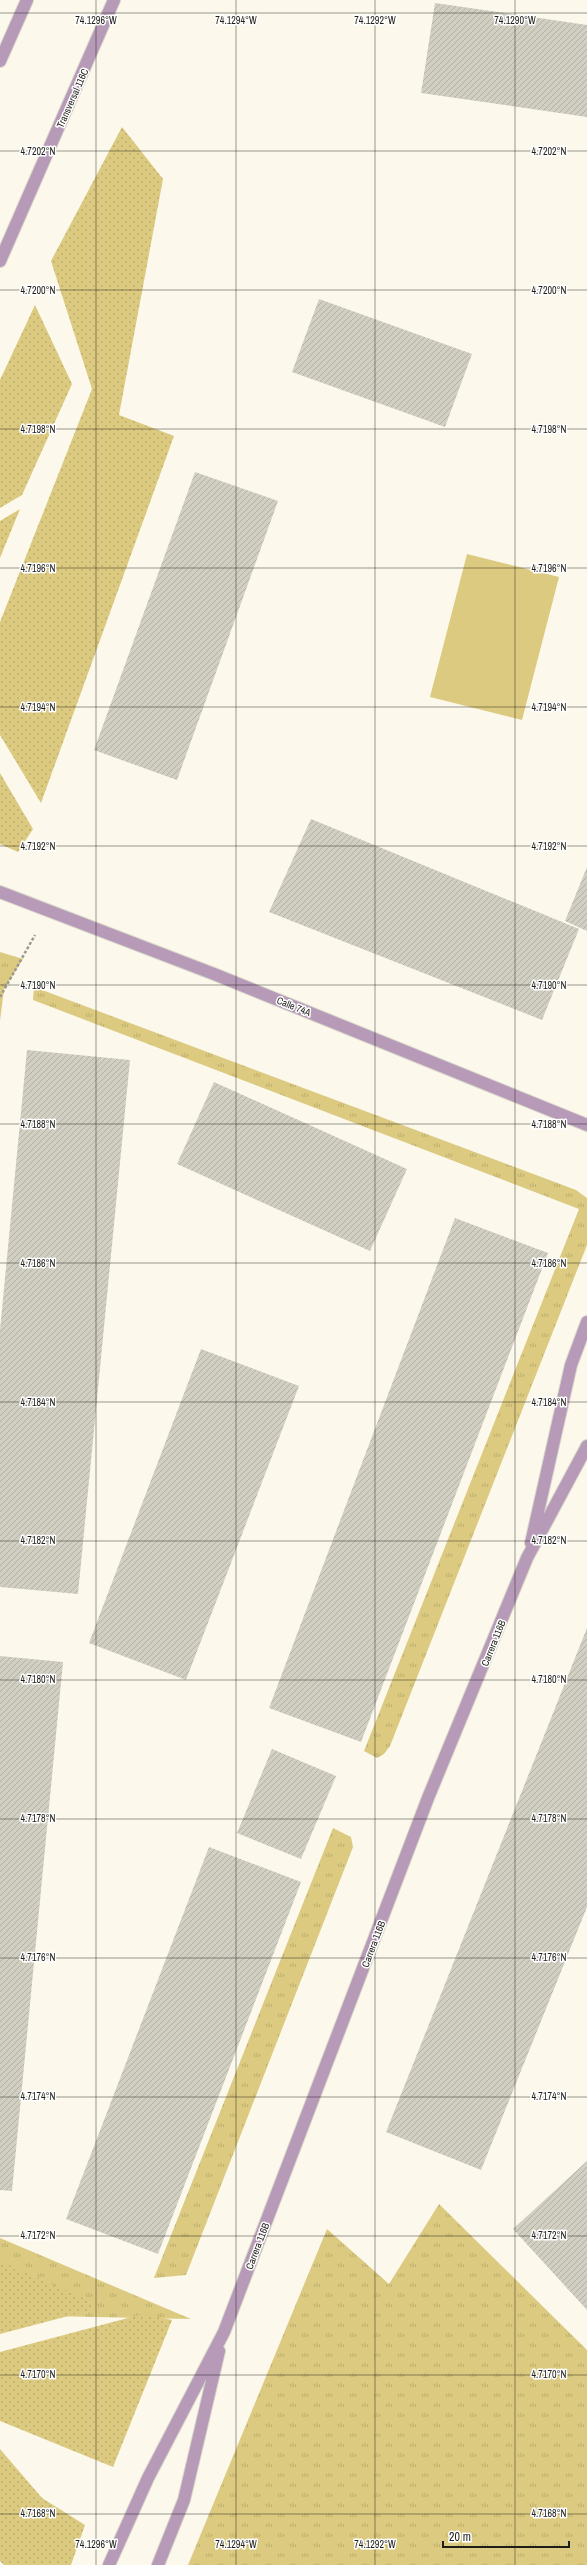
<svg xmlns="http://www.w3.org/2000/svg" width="587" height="2565" viewBox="0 0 587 2565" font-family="'Archivo Narrow',sans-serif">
<defs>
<pattern id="grass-tufts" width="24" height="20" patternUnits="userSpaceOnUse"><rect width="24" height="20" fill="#dbca80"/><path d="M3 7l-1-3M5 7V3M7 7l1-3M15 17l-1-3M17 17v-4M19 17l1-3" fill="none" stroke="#bcad6e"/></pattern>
<pattern id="park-dots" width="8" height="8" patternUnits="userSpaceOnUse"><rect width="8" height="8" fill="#dbca80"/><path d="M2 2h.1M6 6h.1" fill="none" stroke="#bcad6e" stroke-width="1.8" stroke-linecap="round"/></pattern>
<pattern id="building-hatch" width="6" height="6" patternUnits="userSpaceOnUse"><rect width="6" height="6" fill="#d1cec2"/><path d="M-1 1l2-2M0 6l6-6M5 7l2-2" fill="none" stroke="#b3b0a6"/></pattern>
</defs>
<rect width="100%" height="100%" fill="#fcf9ec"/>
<path fill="url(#grass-tufts)" d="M0 952 23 959 4 989 0 1021Z
M34 987 576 1190 587 1198V1245L390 1746 384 1754 377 1758 364 1751 579 1209 33 1000Z
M333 1828 351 1837 353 1847 186 2275 154 2278Z
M439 2204 587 2350V2565H188L327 2229 389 2284Z
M0 2238 191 2319 0 2315Z"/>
<path fill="url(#park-dots)" d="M122 127 163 179 119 415 174 436 41 803 0 735V622L92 389 51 261Z
M35 305 72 384 22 495 0 508V380Z
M20 509 0 558V521Z
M0 773 33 829 18 852 0 844Z
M0 2261 92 2302 91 2310 0 2334Z
M143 2314 172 2320 113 2467 0 2421V2352Z
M0 2449 42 2498 85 2525 71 2565H4L0 2561Z"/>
<path fill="#dbca80" d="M467 554 559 577 522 720 430 697Z"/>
<path fill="url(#building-hatch)" d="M435 3 587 25V117L421 93Z
M319 299 472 354 445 427 292 372Z
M195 472 278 501 177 780 94 750Z
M311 819 579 929 542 1020 269 912Z
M587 867V931L565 921Z
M27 1050 130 1060 78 1594 0 1587V1330Z
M214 1082 407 1169 370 1251 177 1164Z
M455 1218 548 1253 361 1742 269 1708Z
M201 1349 299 1386 186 1680 89 1643Z
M587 1628V1907L481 2170 386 2132Z
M0 1656 63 1662 12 2191 0 2190Z
M272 1749 336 1776 301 1859 237 1833Z
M209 1847 301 1882 158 2254 66 2219Z
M587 2161V2310L513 2229Z"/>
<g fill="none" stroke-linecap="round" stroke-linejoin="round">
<g stroke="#d8d6ca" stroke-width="14">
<path id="minor" d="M0 61 27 0
M0 261 114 0
M0 892 214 974 587 1125
M531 1543 571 1365 587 1322
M109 2565 148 2478 224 2332 428 1798 527 1558 587 1446
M158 2565 184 2500 219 2351"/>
</g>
<path stroke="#9c9a90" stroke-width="2.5" stroke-dasharray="3 2" stroke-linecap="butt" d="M0 997 35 935"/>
<use href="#minor" stroke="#b69ab8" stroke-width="12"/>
</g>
<path fill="none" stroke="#1e1d18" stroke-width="1" stroke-opacity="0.45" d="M96 0V2565M236 0V2565M375 0V2565M515 0V2565M0 13H587M0 151H587M0 290H587M0 429H587M0 568H587M0 707H587M0 846H587M0 985H587M0 1124H587M0 1263H587M0 1402H587M0 1541H587M0 1680H587M0 1819H587M0 1958H587M0 2097H587M0 2236H587M0 2375H587M0 2514H587"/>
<g text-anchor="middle" stroke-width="3" stroke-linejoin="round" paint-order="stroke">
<g font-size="10" fill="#1e1d18" stroke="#fff">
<text transform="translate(72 98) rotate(-66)" y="4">Transversal 116C</text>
<text transform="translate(294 1006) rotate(22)" y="4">Calle 74A</text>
<text transform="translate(493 1643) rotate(-68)" y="4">Carrera 116B</text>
<text transform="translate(373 1944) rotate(-69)" y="4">Carrera 116B</text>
<text transform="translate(257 2246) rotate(-69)" y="4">Carrera 116B</text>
</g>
</g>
<g font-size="10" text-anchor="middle" fill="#1e1d18" stroke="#fff" stroke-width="3" stroke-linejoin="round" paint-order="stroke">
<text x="96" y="24">74.1296°W</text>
<text x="236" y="24">74.1294°W</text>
<text x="375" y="24">74.1292°W</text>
<text x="515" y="24">74.1290°W</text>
<text x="38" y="155">4.7202°N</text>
<text x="549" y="155">4.7202°N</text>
<text x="38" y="294">4.7200°N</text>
<text x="549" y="294">4.7200°N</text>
<text x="38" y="433">4.7198°N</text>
<text x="549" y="433">4.7198°N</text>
<text x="38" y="572">4.7196°N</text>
<text x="549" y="572">4.7196°N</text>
<text x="38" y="711">4.7194°N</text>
<text x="549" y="711">4.7194°N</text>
<text x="38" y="850">4.7192°N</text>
<text x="549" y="850">4.7192°N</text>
<text x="38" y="989">4.7190°N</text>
<text x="549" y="989">4.7190°N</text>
<text x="38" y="1128">4.7188°N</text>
<text x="549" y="1128">4.7188°N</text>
<text x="38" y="1267">4.7186°N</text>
<text x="549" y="1267">4.7186°N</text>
<text x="38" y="1406">4.7184°N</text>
<text x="549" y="1406">4.7184°N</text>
<text x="38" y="1544">4.7182°N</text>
<text x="549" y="1544">4.7182°N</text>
<text x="38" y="1683">4.7180°N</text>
<text x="549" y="1683">4.7180°N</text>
<text x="38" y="1822">4.7178°N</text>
<text x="549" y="1822">4.7178°N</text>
<text x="38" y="1961">4.7176°N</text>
<text x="549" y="1961">4.7176°N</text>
<text x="38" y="2100">4.7174°N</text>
<text x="549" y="2100">4.7174°N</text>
<text x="38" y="2239">4.7172°N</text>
<text x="549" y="2239">4.7172°N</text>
<text x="38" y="2378">4.7170°N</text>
<text x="549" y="2378">4.7170°N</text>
<text x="38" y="2517">4.7168°N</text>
<text x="549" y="2517">4.7168°N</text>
<text x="96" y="2548">74.1296°W</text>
<text x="236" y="2548">74.1294°W</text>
<text x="375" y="2548">74.1292°W</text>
</g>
<path d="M443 2541v6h126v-6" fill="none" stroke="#1e1d18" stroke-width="2"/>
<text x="449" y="2541" font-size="12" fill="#1e1d18" stroke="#ffffff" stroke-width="3" paint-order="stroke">20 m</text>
</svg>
